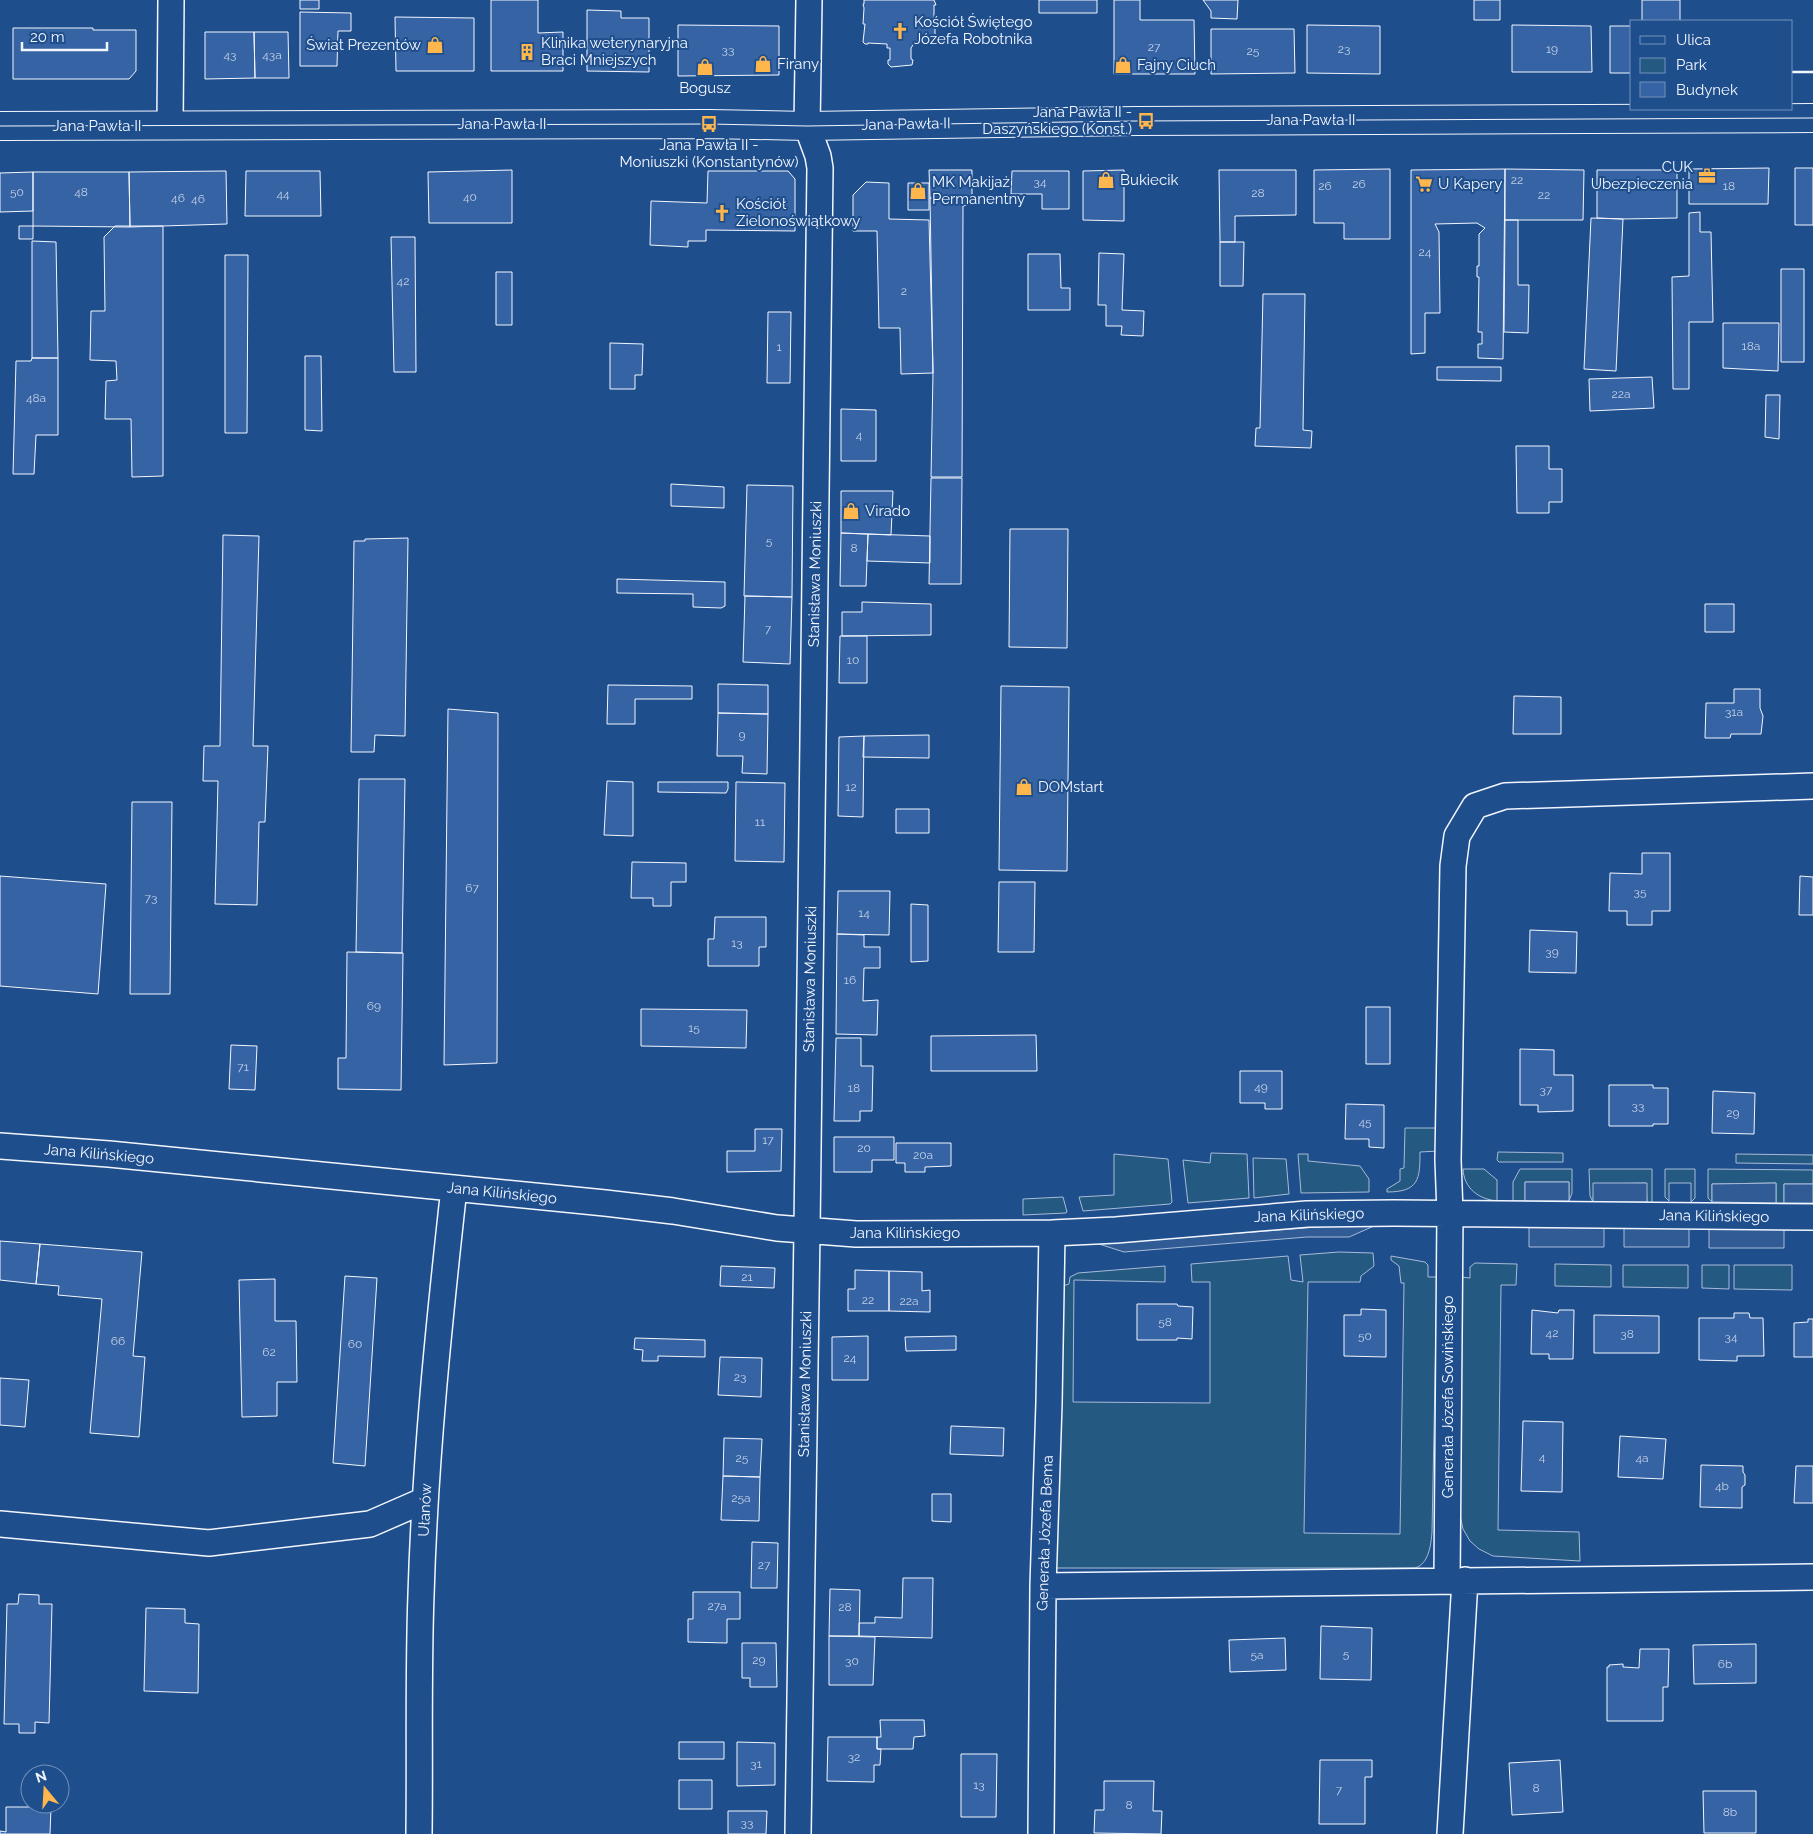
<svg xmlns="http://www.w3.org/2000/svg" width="1813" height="1834" viewBox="0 0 1813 1834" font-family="Raleway,sans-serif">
<rect width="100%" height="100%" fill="#1f4e8c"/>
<path fill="#245a82" stroke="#a8bbd7" d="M1405 1128H1442L1439 1151 1420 1152C1420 1179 1419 1192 1387 1192V1189L1400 1181V1169L1404 1168Z
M1498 1152 1563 1153V1162H1499L1497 1160Z
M1211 1153 1247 1154 1249 1198 1188 1203 1183 1160 1210 1163Z
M1114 1154 1168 1159 1172 1202 1170 1204 1083 1211 1079 1197 1114 1195Z
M1298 1154H1308V1161L1360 1166 1369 1179V1192L1301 1193Z
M1736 1154 1813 1155V1164L1736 1163Z
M1253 1158 1286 1159 1289 1194 1254 1198Z
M1463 1169H1484L1497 1180V1201C1478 1199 1464 1188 1463 1169Z
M1520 1169H1572V1193L1569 1201V1182H1525V1201H1513V1182Z
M1589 1169H1652V1203L1647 1202 1646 1183 1594 1184 1593 1202 1590 1196Z
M1665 1169H1695V1198L1691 1202V1183H1669V1201L1665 1197Z
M1708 1169 1813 1170V1184H1784V1203H1776V1183L1712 1184V1202L1708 1198Z
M1063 1197 1067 1212 1066 1213 1023 1215V1199Z
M1339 1252 1373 1253 1374 1266 1361 1276 1360 1282H1308L1304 1533 1400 1534 1404 1283H1401L1399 1266 1391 1260V1256L1425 1262 1428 1265V1277H1437L1432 1532C1431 1544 1429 1564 1415 1568H1056L1062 1286 1069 1284 1070 1277 1078 1273 1165 1266V1282L1074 1280 1073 1402 1210 1403V1282H1192L1191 1264 1288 1256 1291 1280 1303 1282 1300 1255Z
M1475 1263 1517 1264 1516 1285H1501L1498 1530 1579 1532 1580 1561 1493 1556 1479 1549 1470 1541 1463 1529 1459 1511 1461 1277 1470 1278V1267Z
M1555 1264 1611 1265V1287L1555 1286Z
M1623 1265H1688V1288L1623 1287Z
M1702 1265H1729V1289L1702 1288Z
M1734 1265H1792V1290L1734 1289Z"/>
<path fill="#305b95" stroke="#a8bbd7" d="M1525 1182H1569V1201H1525Z
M1593 1183H1647V1202H1593Z
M1776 1183V1203L1712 1202V1184Z
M1784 1184H1813V1203H1784Z
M1330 1226H1374L1349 1237H1307L1124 1252 1099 1244Z
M1529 1227 1604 1228V1247H1529Z
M1624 1228H1689V1247H1624Z
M1709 1228 1784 1229V1248H1709Z"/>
<path fill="#3563a3" stroke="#f2f6ff" d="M300 0H319V9H300Z
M491 0H538V33L563 32V71H491Z
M864 0H934L936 5H934V19H936V23H935V39H937V42L936 44H933V42H915L911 48V59L913 60 912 65 891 67 888 64V60H890V48H887V44L868 43V44H865L863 42 865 24H863L864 8 863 4H864Z
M1039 0H1097V13H1039Z
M1114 0H1140V20H1194L1195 74H1114Z
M1203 0H1238L1237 19 1211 18V11Z
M1474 0H1500V20H1474Z
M1642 0H1680V21H1642Z
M587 10 621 11V18H649V72L587 71Z
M300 12 351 13V31H338L337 66H300Z
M395 17 474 18V71H396Z
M678 25 779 26V75L678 76Z
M1307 25 1380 26V74L1307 73Z
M1512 25 1591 26 1592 72H1512Z
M1610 26H1632V73H1610Z
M13 28H93V30H136V71L129 79H13Z
M1211 29H1294L1295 73 1211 74Z
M205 32H254L255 78 205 79Z
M254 32H288L289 78H255Z
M1769 168 1768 204H1689V169Z
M1795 168H1813V225H1795Z
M1390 169V239H1344V223H1314V170Z
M1505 169 1503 359 1478 358V344H1482V332H1478L1479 277H1477V266H1479V234L1485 228 1477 223 1435 224 1439 232 1440 313H1425V353L1411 354V170Z
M1505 169 1584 170 1583 220H1505Z
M512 170V223H429L428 172Z
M929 170H972V197L930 198Z
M1124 170V221L1083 220V171Z
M1219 170H1296V215L1235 216V242H1220Z
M1597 170H1677V218L1623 219 1597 218Z
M226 171 227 224 130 227 129 172Z
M246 171H320L321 216H245Z
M708 171H788L795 179V231L706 230V241H688V247L650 245 651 201 707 203Z
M1012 171H1069V209H1042V194H1011Z
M33 172V211L0 212V173Z
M33 172H129L130 227 33 226Z
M866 182 889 183V219L929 220 933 373 901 374 900 328H879L877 231H853V195Z
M908 183H929V210H908Z
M967 197V205L963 206 962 477H931L933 373 930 198Z
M1700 212V232H1711L1713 322H1689V389H1673L1672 277 1689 276V213Z
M1591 218 1623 219 1616 371 1584 369Z
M1505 220H1518V285H1529L1528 333 1504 332Z
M19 226H33V239H19Z
M115 226H163V476L132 477 131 419H105L106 381 117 380 116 361 90 360 91 311H105L104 237Z
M391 237H415L416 372H394Z
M32 241 56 242 58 358H32Z
M1220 242H1244L1243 286H1220Z
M1099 253 1124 254 1122 310 1144 311 1143 336 1121 335 1122 326H1106V305H1098Z
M1028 254H1060L1061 288H1070V310H1028Z
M225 255H248L247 433H225Z
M1781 269H1804V362H1781Z
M496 272H512V325H496Z
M1263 294H1305L1303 430 1312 431 1311 448 1255 446 1256 428H1260Z
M768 312H791L790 383H767Z
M1723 323H1779L1778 371 1723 368Z
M610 343 643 344 642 375H635V389H610Z
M305 356H321L322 431 305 430Z
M32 358H58V435H36L34 474H13L16 361H31Z
M1437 367H1501V381L1437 380Z
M1652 377 1654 408 1590 411 1589 379Z
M1766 395H1780L1779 439 1765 437Z
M841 409 876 410V461H841Z
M1516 446H1549V469H1562V502H1549V513H1517Z
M931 478H962L961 584H929Z
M671 484 724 487V508L671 506Z
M747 485 793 486 792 597 744 596Z
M841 491H893L891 535 841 533Z
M1010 529H1068L1067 648 1009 647Z
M841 533 868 534 866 586H840Z
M868 534 930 536V563L867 561Z
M223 535 259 536 253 746H268L265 822H259L257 905 215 904 218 781H203L204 746H220Z
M408 538 405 736 375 735 374 752H351L354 541H365V539Z
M617 579 725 582V606L721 608 693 607V594L617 593Z
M745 596 792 597 790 664 743 662Z
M862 602 931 604V635L842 636V612H862Z
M1705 604H1734V632H1705Z
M840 636H867V683H839Z
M718 684 768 685V714L718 713Z
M608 685 692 686V699H635V724H607Z
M1001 686 1069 687 1067 871 999 870Z
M1734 689H1760V708L1763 716 1761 734H1731L1730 738H1705L1706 703H1734Z
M1514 696 1561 697V734H1513Z
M448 709 498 713 497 1063 444 1065Z
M718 713 768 714 767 774 742 773 743 756H717Z
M929 735V758L863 757 864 736Z
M864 736 863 817 838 816 839 737Z
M359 779H405L402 953 356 952Z
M607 781 633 782V836L604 835Z
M658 782H728V789L726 793 658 792Z
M736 782 785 783 784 862 735 861Z
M132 802H172L170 994H130Z
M896 809H929V833H896Z
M1642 853H1670V911H1652V925H1627V911H1609L1610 873 1642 874Z
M632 862 686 863V882H671V906H653V898H631Z
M0 876 106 884 98 994 0 986Z
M1800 876 1813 877V915H1799Z
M999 882H1035L1034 952H998Z
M838 891H890L889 935 837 934Z
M911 904 928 905V961L911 962Z
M715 917H766V947H759V966H708V939H714Z
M1530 930 1577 932 1576 973 1529 972Z
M837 934 864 935V947H880V968H864L863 1001 878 1000 877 1035 836 1034Z
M347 952 403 953 401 1090 338 1089V1058H346Z
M1366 1007H1390V1064H1366Z
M641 1009 747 1010 746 1048 641 1046Z
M1036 1035 1037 1071H931V1036Z
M836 1038H861V1066H873L872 1111H860V1121H834Z
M231 1045 257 1046 255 1090 229 1089Z
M1520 1049 1554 1050V1075H1573V1111L1538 1112V1105H1520Z
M1240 1071H1282V1109H1265V1103H1240Z
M1609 1085H1653V1088H1668V1124H1653V1126H1609Z
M1713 1091 1755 1093 1754 1134 1712 1133Z
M1346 1104 1384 1105V1148L1369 1147V1139H1345Z
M755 1129H782L781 1171 727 1172V1151H755Z
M834 1137H894V1160H872V1172H834Z
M896 1143H951V1166L925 1167V1172H905V1163H896Z
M0 1241 40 1244 36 1284 0 1280Z
M40 1244 142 1252 133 1356 145 1357 139 1437 90 1433 102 1299 58 1295 59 1286 36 1284Z
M721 1266 775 1268 774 1288 720 1286Z
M855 1270 889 1271V1311H848V1289H855Z
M889 1271 922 1272V1291L930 1290V1312L889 1311Z
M345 1276 377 1278 365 1466 333 1463Z
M275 1279V1321H296L297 1382H277V1416L242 1417 239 1280Z
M1137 1304H1177L1178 1306 1193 1307 1192 1339 1177 1338V1340H1137Z
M1361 1309 1386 1310V1357L1344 1356V1315H1361Z
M1532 1310 1558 1313 1559 1310H1574L1573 1359H1549V1354H1531Z
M1734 1313H1749L1750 1318H1763L1764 1356H1737V1361L1699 1360V1318H1734Z
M1594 1315 1659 1316V1353H1594Z
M1808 1319H1813V1357H1794V1323L1808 1322Z
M868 1336V1380H832V1337Z
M956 1336V1350L906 1351 905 1337Z
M635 1338 705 1340V1357L658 1356V1361H642L643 1350 634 1349Z
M720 1357 762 1358 761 1397 718 1395Z
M0 1378 29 1380 25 1427 0 1425Z
M1523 1421 1563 1422 1562 1492 1521 1491Z
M951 1426 1004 1428 1003 1456 950 1454Z
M1620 1436 1666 1439 1663 1479 1618 1477Z
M724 1438 762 1439 760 1477 723 1476Z
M1701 1465 1743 1466V1472L1745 1475V1485L1742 1487V1508L1700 1507Z
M1796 1466H1813V1503H1794Z
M723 1476 760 1477 759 1521 721 1520Z
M932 1494H951V1522L932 1521Z
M752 1542 778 1543 777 1588H751Z
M903 1578H933L932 1638 859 1636V1623H875V1617L902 1618Z
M830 1589 860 1590 859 1636H829Z
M693 1592H740V1619H727V1643L688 1642V1619H693Z
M19 1594 39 1595V1604H52L49 1723 35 1722V1733H19V1724H4L7 1604H18Z
M146 1608 185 1609V1623L199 1624 198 1693 144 1691Z
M1321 1626 1372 1628 1371 1680 1320 1679Z
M829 1636 875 1637 873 1685H829Z
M1285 1638 1286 1670 1230 1672 1229 1640Z
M742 1643H776L777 1687H750V1678H742Z
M1756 1644V1683L1694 1684 1693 1645Z
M1640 1649H1669L1668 1687H1663V1721H1607V1667H1609V1665L1623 1664V1667L1639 1668Z
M880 1720H924L925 1736 914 1737 913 1749H877V1737H881Z
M828 1737H877V1749H881L880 1765H874V1782L827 1781Z
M679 1742H724V1759H679Z
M737 1742 775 1743V1785L737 1786Z
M961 1754H997L996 1817H961Z
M1320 1760H1372V1777H1365V1824H1319Z
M1560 1760 1563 1812 1512 1815 1509 1763Z
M679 1780H712V1809H679Z
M1104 1781H1154L1153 1811H1162L1161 1834 1094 1833 1095 1810H1104Z
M1703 1791H1756V1833H1704Z
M6 1807H51L50 1834H0V1831L6 1832Z
M728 1811H767L766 1834H728Z"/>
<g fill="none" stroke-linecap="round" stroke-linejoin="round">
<g stroke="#f2f6ff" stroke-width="28">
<path id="street" d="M170 125 171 0
M0 1146 109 1154 605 1203 673 1211 777 1228 856 1234 1052 1233 1116 1230 1307 1214 1394 1213 1813 1217
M0 1524 209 1543 370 1524 425 1500
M1447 1580 1450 1213 1448 1160 1453 866 1457 836 1475 806 1505 796 1813 786
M1043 1586 1813 1577
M419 1834C420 1755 418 1675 421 1595 425 1459 439 1323 454 1188
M798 1834 807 1230 820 168 818 156 807 126 809 0
M1041 1834 1043 1586 1049 1403 1052 1233
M1450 1834 1465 1580"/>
</g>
<g stroke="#f2f6ff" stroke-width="30">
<path id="secondary" d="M0 126 709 124 807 126 1136 121 1813 118"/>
</g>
<use href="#street" stroke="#1f4e8c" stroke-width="25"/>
<use href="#secondary" stroke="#1f4e8c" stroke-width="28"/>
<path stroke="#f2f6ff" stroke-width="1" d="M0 126 709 124 807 126 1136 121 1813 118"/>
<path stroke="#f2f6ff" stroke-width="2.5" d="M1792 72H1813"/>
</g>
<defs>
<g id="church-bare" transform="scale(1.35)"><path d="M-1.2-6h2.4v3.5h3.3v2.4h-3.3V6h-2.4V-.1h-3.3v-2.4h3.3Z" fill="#ffb74d" stroke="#1f4e8c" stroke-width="2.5" paint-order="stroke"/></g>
<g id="shop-bare" transform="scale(1.35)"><path d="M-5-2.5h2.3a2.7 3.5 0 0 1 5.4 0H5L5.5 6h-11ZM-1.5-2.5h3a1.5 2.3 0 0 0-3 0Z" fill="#ffb74d" stroke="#1f4e8c" stroke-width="2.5" paint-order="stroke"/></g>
<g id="building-bare" transform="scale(1.35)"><path d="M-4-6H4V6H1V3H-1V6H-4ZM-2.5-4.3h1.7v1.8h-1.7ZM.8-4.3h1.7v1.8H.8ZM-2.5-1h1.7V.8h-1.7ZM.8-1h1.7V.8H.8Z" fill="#ffb74d" stroke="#1f4e8c" stroke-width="2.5" paint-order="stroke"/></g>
<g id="bus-bare" transform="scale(1.35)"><path d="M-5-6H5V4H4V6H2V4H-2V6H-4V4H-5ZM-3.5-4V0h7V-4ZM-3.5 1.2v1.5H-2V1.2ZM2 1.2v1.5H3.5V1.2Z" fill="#ffb74d" stroke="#1f4e8c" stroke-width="2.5" paint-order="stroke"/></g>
<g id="office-bare" transform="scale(1.35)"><path d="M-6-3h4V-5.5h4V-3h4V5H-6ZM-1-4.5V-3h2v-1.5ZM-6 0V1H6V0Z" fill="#ffb74d" stroke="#1f4e8c" stroke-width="2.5" paint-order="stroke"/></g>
<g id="supermarket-bare" transform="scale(1.35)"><path d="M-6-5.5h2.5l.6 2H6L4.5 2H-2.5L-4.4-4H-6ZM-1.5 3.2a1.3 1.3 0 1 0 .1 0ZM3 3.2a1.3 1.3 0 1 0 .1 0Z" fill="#ffb74d" stroke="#1f4e8c" stroke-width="2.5" paint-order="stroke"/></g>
</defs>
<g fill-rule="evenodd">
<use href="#church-bare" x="900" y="31"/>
<use href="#shop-bare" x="435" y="45"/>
<use href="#building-bare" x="527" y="52"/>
<use href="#shop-bare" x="763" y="64"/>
<use href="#shop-bare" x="1123" y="65"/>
<use href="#shop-bare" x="705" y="67"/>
<use href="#bus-bare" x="1146" y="121"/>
<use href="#bus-bare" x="709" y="124"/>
<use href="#office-bare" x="1707" y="176"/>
<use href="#shop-bare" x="1106" y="180"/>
<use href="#supermarket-bare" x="1424" y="184"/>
<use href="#shop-bare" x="918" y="191"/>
<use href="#church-bare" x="722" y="213"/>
<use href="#shop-bare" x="851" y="511"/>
<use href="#shop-bare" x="1024" y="787"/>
</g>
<g text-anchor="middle" stroke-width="4" stroke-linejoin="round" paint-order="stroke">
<g font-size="12" fill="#c3d1e8">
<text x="1154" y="51">27</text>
<text x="1344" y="53">23</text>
<text x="1552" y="53">19</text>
<text x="728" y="54">33</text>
<text x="1253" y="55">25</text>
<text x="230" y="59">43</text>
<text x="272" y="59">43a</text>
<text x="1517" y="184">22</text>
<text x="1040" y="186">34</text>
<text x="1359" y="188">26</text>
<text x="1325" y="190">26</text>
<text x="1729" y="190">18</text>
<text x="17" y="196">50</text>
<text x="81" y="196">48</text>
<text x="1258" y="197">28</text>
<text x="283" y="198">44</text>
<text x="1544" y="199">22</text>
<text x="470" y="201">40</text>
<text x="178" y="202">46</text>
<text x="198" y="203">46</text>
<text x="1425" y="256">24</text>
<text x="403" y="285">42</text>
<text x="904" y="295">2</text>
<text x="1751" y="350">18a</text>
<text x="779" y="351">1</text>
<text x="1621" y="398">22a</text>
<text x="36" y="402">48a</text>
<text x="859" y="439">4</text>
<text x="769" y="545">5</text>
<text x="854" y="552">8</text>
<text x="768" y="633">7</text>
<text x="853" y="664">10</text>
<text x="1734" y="716">31a</text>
<text x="742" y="739">9</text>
<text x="851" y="791">12</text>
<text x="760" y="826">11</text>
<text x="472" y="892">67</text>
<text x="1640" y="896">35</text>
<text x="151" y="902">73</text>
<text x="864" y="917">14</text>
<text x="737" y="947">13</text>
<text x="1552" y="956">39</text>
<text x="850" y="984">16</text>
<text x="374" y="1010">69</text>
<text x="694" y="1032">15</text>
<text x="243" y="1071">71</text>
<text x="1261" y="1091">49</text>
<text x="854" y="1092">18</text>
<text x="1546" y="1094">37</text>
<text x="1638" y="1110">33</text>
<text x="1733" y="1117">29</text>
<text x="1365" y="1126">45</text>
<text x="768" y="1144">17</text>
<text x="864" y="1152">20</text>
<text x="923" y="1159">20a</text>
<text x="747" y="1281">21</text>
<text x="868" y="1304">22</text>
<text x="909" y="1305">22a</text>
<text x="1165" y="1326">58</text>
<text x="1552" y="1337">42</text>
<text x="1627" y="1338">38</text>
<text x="1365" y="1340">50</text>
<text x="1731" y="1341">34</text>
<text x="118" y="1345">66</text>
<text x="355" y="1348">60</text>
<text x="269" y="1356">62</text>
<text x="850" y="1362">24</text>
<text x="740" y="1381">23</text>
<text x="1542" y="1461">4</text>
<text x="742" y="1462">25</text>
<text x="1642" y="1462">4a</text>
<text x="1722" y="1490">4b</text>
<text x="741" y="1502">25a</text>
<text x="764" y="1569">27</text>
<text x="717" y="1610">27a</text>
<text x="845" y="1611">28</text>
<text x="1346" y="1658">5</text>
<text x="1257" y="1659">5a</text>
<text x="759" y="1664">29</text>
<text x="852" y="1665">30</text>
<text x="1725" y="1668">6b</text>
<text x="854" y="1761">32</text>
<text x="756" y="1768">31</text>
<text x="979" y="1789">13</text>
<text x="1536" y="1792">8</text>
<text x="1339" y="1794">7</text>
<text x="1129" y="1809">8</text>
<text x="1730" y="1816">8b</text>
<text x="747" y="1827">33</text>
</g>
<g font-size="15" fill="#f2f6ff" stroke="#1f4e8c" text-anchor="start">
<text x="914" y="27">Kościół Świętego<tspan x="914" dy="17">Józefa Robotnika</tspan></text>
<text x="541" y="48">Klinika weterynaryjna<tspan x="541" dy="17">Braci Mniejszych</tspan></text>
<text x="421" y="50" text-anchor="end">Świat Prezentów</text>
<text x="777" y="69">Firany</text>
<text x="1137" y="70">Fajny Ciuch</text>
<text x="705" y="93" text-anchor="middle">Bogusz</text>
<text x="1132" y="117" text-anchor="end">Jana Pawła II -<tspan x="1132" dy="17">Daszyńskiego (Konst.)</tspan></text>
<text x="709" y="150" text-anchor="middle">Jana Pawła II -<tspan x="709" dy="17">Moniuszki (Konstantynów)</tspan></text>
<text x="1693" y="172" text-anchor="end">CUK<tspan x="1693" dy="17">Ubezpieczenia</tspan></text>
<text x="1120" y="185">Bukiecik</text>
<text x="932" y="187">MK Makijaż<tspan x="932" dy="17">Permanentny</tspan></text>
<text x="1438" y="189">U Kapery</text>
<text x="736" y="209">Kościół<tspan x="736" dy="17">Zielonoświątkowy</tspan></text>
<text x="865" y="516">Virado</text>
<text x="1038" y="792">DOMstart</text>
</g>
<g font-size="15" fill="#f2f6ff" stroke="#1f4e8c">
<text x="1311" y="125">Jana Pawła II</text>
<text x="502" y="129">Jana Pawła II</text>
<text transform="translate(906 124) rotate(-1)" y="5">Jana Pawła II</text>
<text x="97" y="131">Jana Pawła II</text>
<text transform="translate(815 574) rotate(-89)" y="5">Stanisława Moniuszki</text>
<text transform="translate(810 979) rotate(-89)" y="5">Stanisława Moniuszki</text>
<text transform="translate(99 1154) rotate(5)" y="5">Jana Kilińskiego</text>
<text transform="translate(502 1193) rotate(6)" y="5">Jana Kilińskiego</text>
<text transform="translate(1309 1215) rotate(-2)" y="5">Jana Kilińskiego</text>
<text transform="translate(1714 1216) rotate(1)" y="5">Jana Kilińskiego</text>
<text x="905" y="1238">Jana Kilińskiego</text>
<text transform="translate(805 1384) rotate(-89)" y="5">Stanisława Moniuszki</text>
<text transform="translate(1448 1397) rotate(-90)" y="5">Generała Józefa Sowińskiego</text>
<text transform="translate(425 1510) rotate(-87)" y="5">Ułanów</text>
<text transform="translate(1045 1533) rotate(-88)" y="5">Generała Józefa Bema</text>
</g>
</g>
<rect x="1630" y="20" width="162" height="90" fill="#1f4e8c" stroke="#7391ba"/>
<rect x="1640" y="36" width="25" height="8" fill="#1f4e8c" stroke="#7391ba"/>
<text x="1676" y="45" font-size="15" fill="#f2f6ff">Ulica</text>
<rect x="1640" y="58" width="25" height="15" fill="#245a82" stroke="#7391ba"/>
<text x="1676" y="70" font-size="15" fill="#f2f6ff">Park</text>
<rect x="1640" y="82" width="25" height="15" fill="#3563a3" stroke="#7391ba"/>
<text x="1676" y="95" font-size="15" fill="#f2f6ff">Budynek</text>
<g transform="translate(45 1789) rotate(342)"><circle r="24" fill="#1f4e8c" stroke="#7391ba"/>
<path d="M0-4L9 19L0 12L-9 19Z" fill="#ffb74d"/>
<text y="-8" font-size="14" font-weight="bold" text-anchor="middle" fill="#f2f6ff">N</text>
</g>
<path d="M22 42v8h85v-8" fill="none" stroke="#f2f6ff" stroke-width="2.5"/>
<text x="30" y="42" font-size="15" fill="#f2f6ff" stroke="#1f4e8c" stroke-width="4" paint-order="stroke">20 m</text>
</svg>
